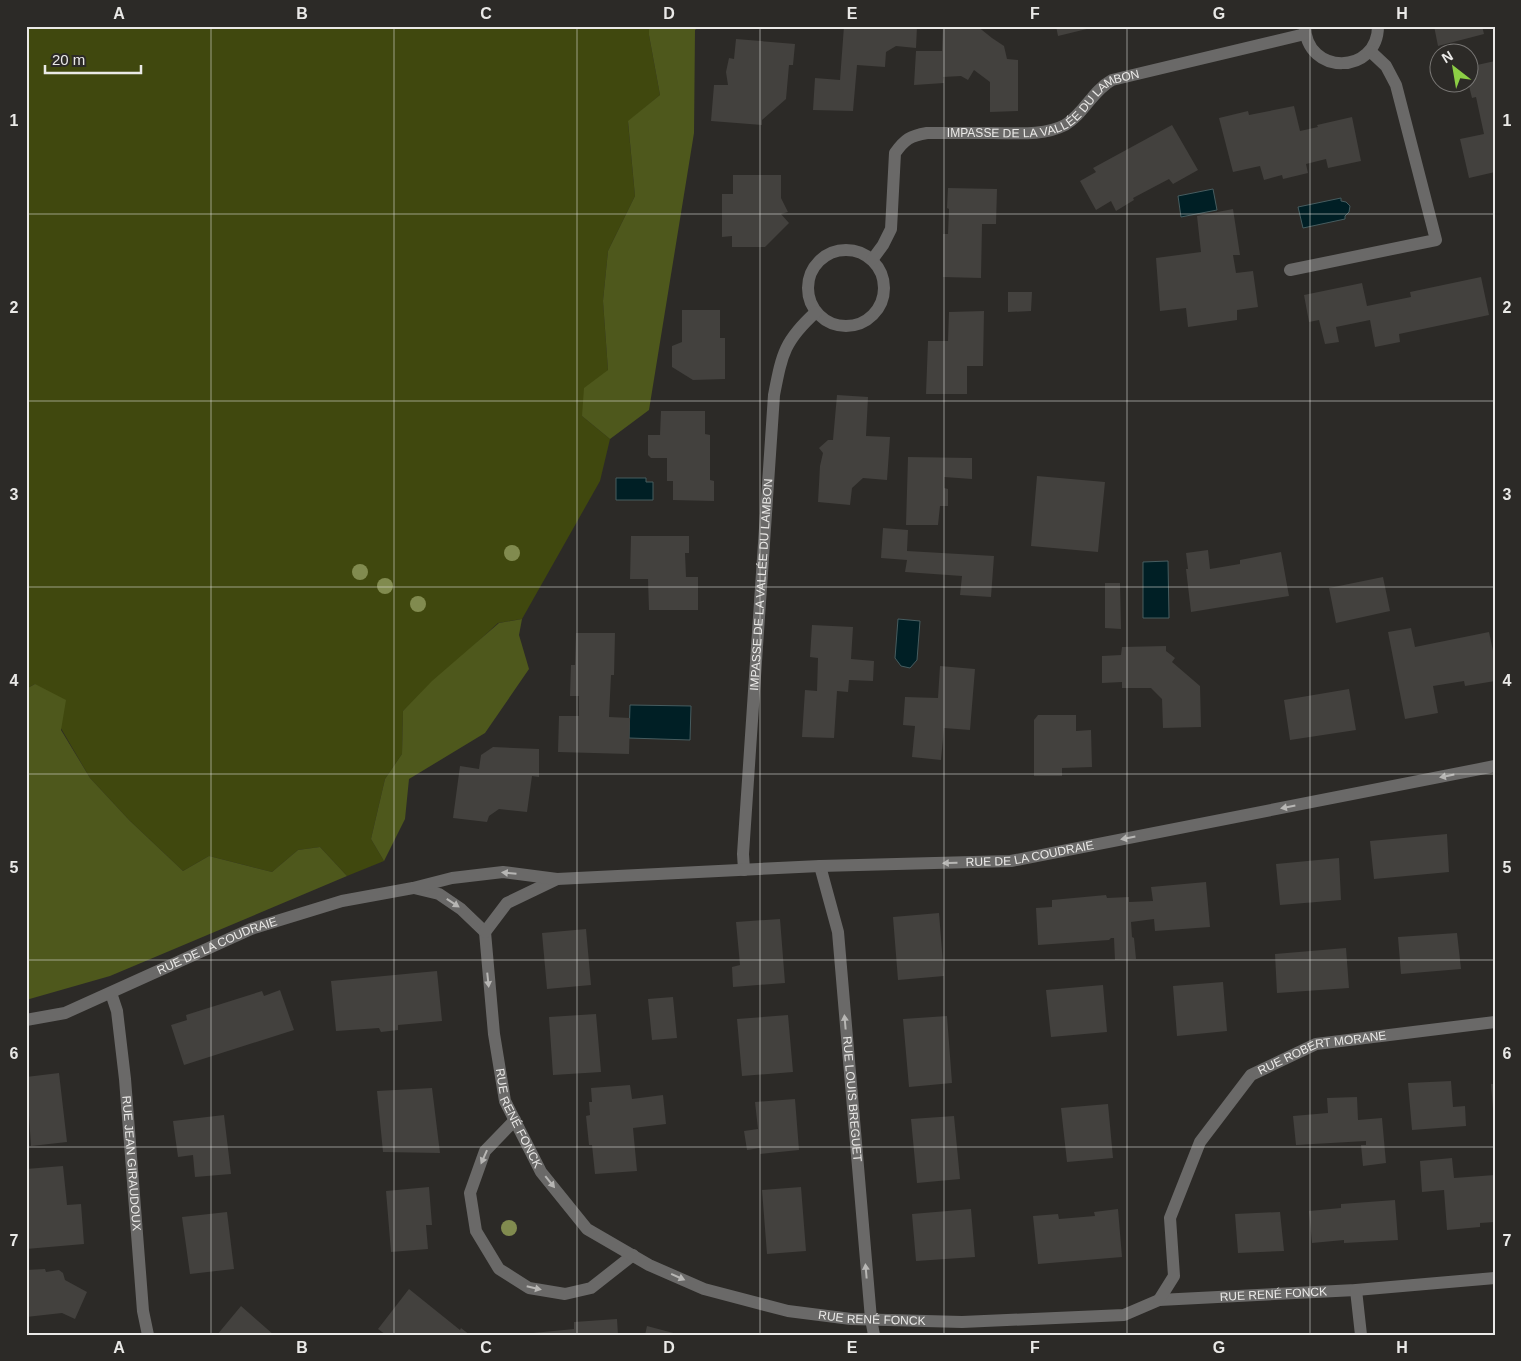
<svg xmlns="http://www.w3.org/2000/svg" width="1521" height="1361" viewBox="0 0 1521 1361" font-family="Arial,sans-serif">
<rect width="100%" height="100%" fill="#2c2a27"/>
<path fill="#40480e" d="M26 26H649V35L660 95 628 122 635 196 608 251 603 301 608 370 582 416 610 439 600 481 522 619 498 623 403 711 402 754 385 779 371 839 384 861 347 876 320 847 298 850 272 872 209 856 183 871 129 820 90 778 35 684 26 689Z"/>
<path fill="#4e581c" d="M649 26H699L695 30 694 133 649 410 610 439 582 416 584 388 608 370 603 301 608 251 635 196 628 121 660 95 649 35Z
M522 619 519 635 529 669 485 733 409 779 405 819 384 861 371 839 385 779 402 754 403 711 432 681 499 623Z
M35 684 66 700 61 730 90 778 129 820 183 871 209 856 272 872 298 850 320 847 347 876 110 976 26 1000V689Z"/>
<path fill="#001f25" stroke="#465c5f" d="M1213 189 1217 210 1181 217 1178 196Z
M1341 198V201L1346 202 1350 206 1349 212 1345 216V219L1303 228 1298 207Z
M616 478H646V482H653V500H616Z
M1168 561 1169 618H1143V562Z
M898 619 920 621 917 660 910 668 901 666 895 658Z
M630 705 691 706 690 740 629 738Z"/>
<path fill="#43413e" d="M844 26H917L916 48 896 46 886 52 885 67 857 65 853 111 813 110 815 78 840 80Z
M943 26H977L992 38 1004 46 1007 59 1018 60V111L990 112V82L974 70 968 80 961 76 943 77 944 83 914 85 916 51H942Z
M1056 26H1094L1095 27 1058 36Z
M1434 26H1482L1484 34 1438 46Z
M736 39 795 44 793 65H789L786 99 762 120V125L711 121 714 85H728L726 72 729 58 734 59Z
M1495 61V172L1469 178 1460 139 1484 134 1476 97 1472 98 1468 82V67Z
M1294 106 1300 131 1318 127 1317 125 1352 117 1361 161 1328 168 1326 159 1306 164 1308 173 1283 179 1282 175 1264 180 1260 166 1233 172 1219 118 1248 111 1249 115Z
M1172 125 1198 170 1173 184 1169 179 1133 198 1134 200 1116 211 1111 201 1096 210 1080 181 1096 172 1093 168Z
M733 175H781V198L788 212 781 214 789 223 765 247H732V236L722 237V194H733Z
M948 188 997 189 996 224H982L981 278 943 277V234H948L949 209 947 208Z
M1233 209 1240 255H1233L1236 273 1253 271 1258 307 1237 310V320L1188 327 1186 308 1160 311 1156 258 1201 252 1197 216Z
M1481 277 1489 315 1399 334 1400 342 1375 347 1370 320 1336 327 1339 342 1325 344 1319 320 1309 322 1304 295 1362 283 1367 306 1411 297 1410 292Z
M1008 292H1032L1031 311 1008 312Z
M682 310H720V338H725V379L693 380 672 367V346L682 342Z
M984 311 983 366H967V394H926L928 341H948L949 312Z
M837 395 868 397 866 436 890 437 887 480 863 478 852 488 850 505 818 502 820 466 823 453 819 448 828 440H833Z
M661 411H705V434L710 435V480L714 481V501L673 500V481H667V458H651L648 455V435H660Z
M908 457 972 458V479L944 477V488L948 489V506H940L938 525H906Z
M1037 476 1105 482 1098 552 1031 546Z
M883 528 908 530 907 551 994 556 991 597 960 595 962 576 905 572 907 560 881 558Z
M631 536H689V553H685L686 577H698V610H649L648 579H630Z
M1208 550 1210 569 1240 564V560L1281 552 1289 596 1191 612 1186 569H1188L1186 553Z
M1383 577 1390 611 1336 623 1329 588Z
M1105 583H1120L1121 629 1105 628Z
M812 625 853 627 851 659 874 661 873 681 849 680 848 692 837 691 834 738 802 737 805 690 817 691 818 658 810 657Z
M1411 628 1415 647 1489 632 1495 660V681L1465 686 1464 681 1433 686 1438 713 1405 719 1388 632Z
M576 633H615L614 675H611L609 717 630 718 629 754 558 752 559 716H579V696H570L571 665H575Z
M1166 646V651L1175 658 1172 662 1200 686 1201 727 1163 728 1162 699 1151 688H1122V682L1102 683V656L1121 655 1122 647Z
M940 666 975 669 970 730 944 728 941 760 912 757 915 726 903 725 905 697 938 698Z
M1349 689 1356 730 1290 740 1284 700Z
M1038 715H1076V731L1091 730 1092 767 1062 768V776H1034V720Z
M493 747 539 749V777L532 776 527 812 499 809 489 816 487 822 453 818 460 766 479 769 481 755Z
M1447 834 1449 872 1374 879 1370 841Z
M1339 858 1341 900 1280 905 1276 864Z
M1206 882 1210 927 1155 931 1154 919 1131 922 1132 937 1134 938 1136 959 1115 960 1114 938H1111L1109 940 1038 945 1036 908 1052 907V900L1106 895 1107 898 1129 897V902L1153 901 1151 887Z
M939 913 944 976 898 980 893 917Z
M780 919 785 983 733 987 732 967 740 965 736 922Z
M586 929 591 985 547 989 542 933Z
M1457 933 1461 969 1401 974 1398 937Z
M1346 948 1349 988 1277 993 1275 954Z
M437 971 442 1021 398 1025V1030L381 1032 379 1028 336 1031 331 981Z
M1223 982 1227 1031 1177 1036 1173 986Z
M1103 985 1107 1032 1051 1037 1046 990Z
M280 990 294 1030 184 1065 171 1025 187 1020 186 1015 262 991 264 996Z
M673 997 677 1038 652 1040 648 999Z
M596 1014 601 1072 553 1075 549 1017Z
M788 1015 793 1072 742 1076 737 1019Z
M947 1016 952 1083 909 1087 903 1019Z
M59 1073 67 1142 31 1146 29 1116 26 1117V1077Z
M1451 1081 1453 1107 1465 1106 1466 1126 1412 1130 1408 1083Z
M1491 1084H1495V1109H1493Z
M630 1085 632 1099 663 1095 666 1124 633 1128 637 1171 595 1174 592 1145H589L586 1116 590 1115 589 1102H592L591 1088Z
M432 1088 440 1153 383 1152 377 1091Z
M1357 1097 1358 1120 1382 1118 1386 1163 1363 1166 1361 1145H1366V1141L1296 1145 1293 1116 1328 1113 1327 1098Z
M795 1099 799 1150 760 1154V1148L747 1150 744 1131 758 1129 755 1102Z
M1108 1104 1113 1158 1067 1162 1061 1108Z
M224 1115 231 1174 195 1177 193 1155 178 1157 173 1121Z
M954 1116 960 1179 917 1183 911 1119Z
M1452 1158 1454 1178 1495 1175V1222L1480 1223V1227L1447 1230 1444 1190 1422 1192 1420 1161Z
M63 1166 67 1205 81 1204 84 1244 26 1249V1169Z
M429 1187 432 1225H426L428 1249 391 1252 386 1191Z
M801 1187 806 1251 767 1254 762 1190Z
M1395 1200 1398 1240 1344 1243V1240L1312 1243 1309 1211 1341 1208V1204Z
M971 1209 975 1257 916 1261 912 1214Z
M1118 1209 1122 1257 1038 1264 1033 1216 1058 1214 1059 1219 1095 1216 1094 1212Z
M227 1212 234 1269 190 1274 182 1217Z
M1280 1212 1284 1251 1238 1253 1235 1214Z
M45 1269 46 1272 59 1270 63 1273 65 1280 87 1292 75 1319 62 1313 26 1317V1270Z
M409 1289 460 1330 461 1328 470 1335H386L378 1329Z
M241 1306 274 1335H217Z
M617 1319 618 1335H533V1333L574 1329V1322Z
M647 1326 677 1334V1335H645Z"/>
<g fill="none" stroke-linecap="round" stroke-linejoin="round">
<path stroke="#6a6968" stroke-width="12" d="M515 1120 485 1151 470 1193 476 1231 499 1269 529 1288 565 1294 591 1288 633 1255"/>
<g stroke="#6a6968" stroke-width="12">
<path d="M1305 26C1306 76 1378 75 1378 26"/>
<circle cx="846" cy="288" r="38"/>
<path id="s1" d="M872 260 883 245 891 229 895 153C905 139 910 136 927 133 948 133 970 133 992 133 1015 133 1044 136 1065 125 1084 114 1092 91 1112 80L1305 34"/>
<path d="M1290 270 1436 240 1396 85 1386 66 1370 51"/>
<path id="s2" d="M820 866 838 932 871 1319 874 1335"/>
<path id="s3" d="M744 870 743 854 774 395C782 354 784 341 816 312"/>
<path d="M414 888 439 894 461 909 485 932"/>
<path id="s4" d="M485 932 494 1034 505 1101 541 1172 587 1229 649 1265 704 1289 788 1311 851 1319 962 1322 1124 1315 1159 1300 1356 1290 1495 1278"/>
<path d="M485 932 507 903 557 879"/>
<path id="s5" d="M111 993 117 1011 125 1079 143 1311 148 1335"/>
<path id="s6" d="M26 1020 65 1013 251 929 342 901 413 888 452 878 503 872 557 879 820 866 1011 861 1495 766"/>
<path d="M1356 1290 1361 1335"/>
<path id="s7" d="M1159 1300 1174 1276 1170 1218 1200 1142 1251 1075 1316 1044 1495 1022"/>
</g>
</g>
<g fill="#818b4f">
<circle cx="512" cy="553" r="8"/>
<circle cx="360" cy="572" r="8"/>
<circle cx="385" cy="586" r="8"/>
<circle cx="418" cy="604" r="8"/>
<circle cx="509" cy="1228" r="8"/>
</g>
<defs><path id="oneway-solid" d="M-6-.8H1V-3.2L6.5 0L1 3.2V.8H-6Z" transform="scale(1.25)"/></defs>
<g fill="#b7b6b4">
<use href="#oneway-solid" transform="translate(1447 776) rotate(169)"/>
<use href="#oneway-solid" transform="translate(1288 807) rotate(169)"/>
<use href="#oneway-solid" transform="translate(1128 838) rotate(169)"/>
<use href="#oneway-solid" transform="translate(950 863) rotate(178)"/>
<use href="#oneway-solid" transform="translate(509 873) rotate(-175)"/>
<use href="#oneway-solid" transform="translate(453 903) rotate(33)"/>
<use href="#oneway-solid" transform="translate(488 980) rotate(84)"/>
<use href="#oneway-solid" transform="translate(845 1022) rotate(-95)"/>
<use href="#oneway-solid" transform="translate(484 1157) rotate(114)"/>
<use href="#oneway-solid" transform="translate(550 1182) rotate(51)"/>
<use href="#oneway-solid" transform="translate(866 1271) rotate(-95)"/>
<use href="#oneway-solid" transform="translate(678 1277) rotate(24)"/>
<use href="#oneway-solid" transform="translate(534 1288) rotate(13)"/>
</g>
<path fill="none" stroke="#eae9e7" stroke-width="1" stroke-opacity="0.55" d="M211 26V1335M394 26V1335M577 26V1335M760 26V1335M944 26V1335M1127 26V1335M1310 26V1335M26 214H1495M26 401H1495M26 587H1495M26 774H1495M26 960H1495M26 1147H1495"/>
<g text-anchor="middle" stroke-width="4" stroke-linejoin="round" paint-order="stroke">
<g font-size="12" fill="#eae9e7" stroke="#2c2a27">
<text dy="4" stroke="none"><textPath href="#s1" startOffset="278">IMPASSE DE LA VALLÉE DU LAMBON</textPath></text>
<text dy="4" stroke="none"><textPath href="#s3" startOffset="286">IMPASSE DE LA VALLÉE DU LAMBON</textPath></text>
<text dy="4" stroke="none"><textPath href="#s6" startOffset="1031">RUE DE LA COUDRAIE</textPath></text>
<text dy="4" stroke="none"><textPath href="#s6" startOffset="206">RUE DE LA COUDRAIE</textPath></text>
<text dy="4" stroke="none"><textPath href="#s7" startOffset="328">RUE ROBERT MORANE</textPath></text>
<text dy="4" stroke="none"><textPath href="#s2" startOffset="236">RUE LOUIS BREGUET</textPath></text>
<text dy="4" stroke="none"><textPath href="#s4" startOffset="191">RUE RENÉ FONCK</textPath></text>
<text dy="4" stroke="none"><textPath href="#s5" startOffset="172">RUE JEAN GIRAUDOUX</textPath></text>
<text dy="4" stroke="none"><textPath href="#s4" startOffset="1031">RUE RENÉ FONCK</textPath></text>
<text dy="4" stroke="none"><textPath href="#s4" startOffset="626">RUE RENÉ FONCK</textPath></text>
</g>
</g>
<rect width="1521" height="1361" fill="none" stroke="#2c2a27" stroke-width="55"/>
<g transform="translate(1454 68) rotate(329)"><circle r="24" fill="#2c2a27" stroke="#787674"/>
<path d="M0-4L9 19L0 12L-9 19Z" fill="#8cce45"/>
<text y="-8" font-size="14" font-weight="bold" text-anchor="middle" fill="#eae9e7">N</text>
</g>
<path d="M45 65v8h96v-8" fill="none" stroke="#eae9e7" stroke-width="2.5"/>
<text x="52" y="65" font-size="15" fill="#eae9e7" stroke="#2c2a27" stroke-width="4" paint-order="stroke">20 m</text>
<rect x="28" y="28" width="1466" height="1306" fill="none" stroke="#eae9e7" stroke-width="2"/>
<g font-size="16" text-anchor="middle" font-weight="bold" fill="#eae9e7">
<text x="119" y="19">A</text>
<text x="302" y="19">B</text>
<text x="486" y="19">C</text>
<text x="669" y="19">D</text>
<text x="852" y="19">E</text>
<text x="1035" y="19">F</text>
<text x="1219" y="19">G</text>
<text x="1402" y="19">H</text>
<text x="14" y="126">1</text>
<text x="1507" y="126">1</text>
<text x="14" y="313">2</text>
<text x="1507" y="313">2</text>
<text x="14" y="500">3</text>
<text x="1507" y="500">3</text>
<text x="14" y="686">4</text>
<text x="1507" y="686">4</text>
<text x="14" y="873">5</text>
<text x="1507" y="873">5</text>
<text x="14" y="1059">6</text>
<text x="1507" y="1059">6</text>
<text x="14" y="1246">7</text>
<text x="1507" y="1246">7</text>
<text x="119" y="1353">A</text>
<text x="302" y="1353">B</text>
<text x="486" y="1353">C</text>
<text x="669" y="1353">D</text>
<text x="852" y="1353">E</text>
<text x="1035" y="1353">F</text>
<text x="1219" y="1353">G</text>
<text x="1402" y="1353">H</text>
</g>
</svg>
